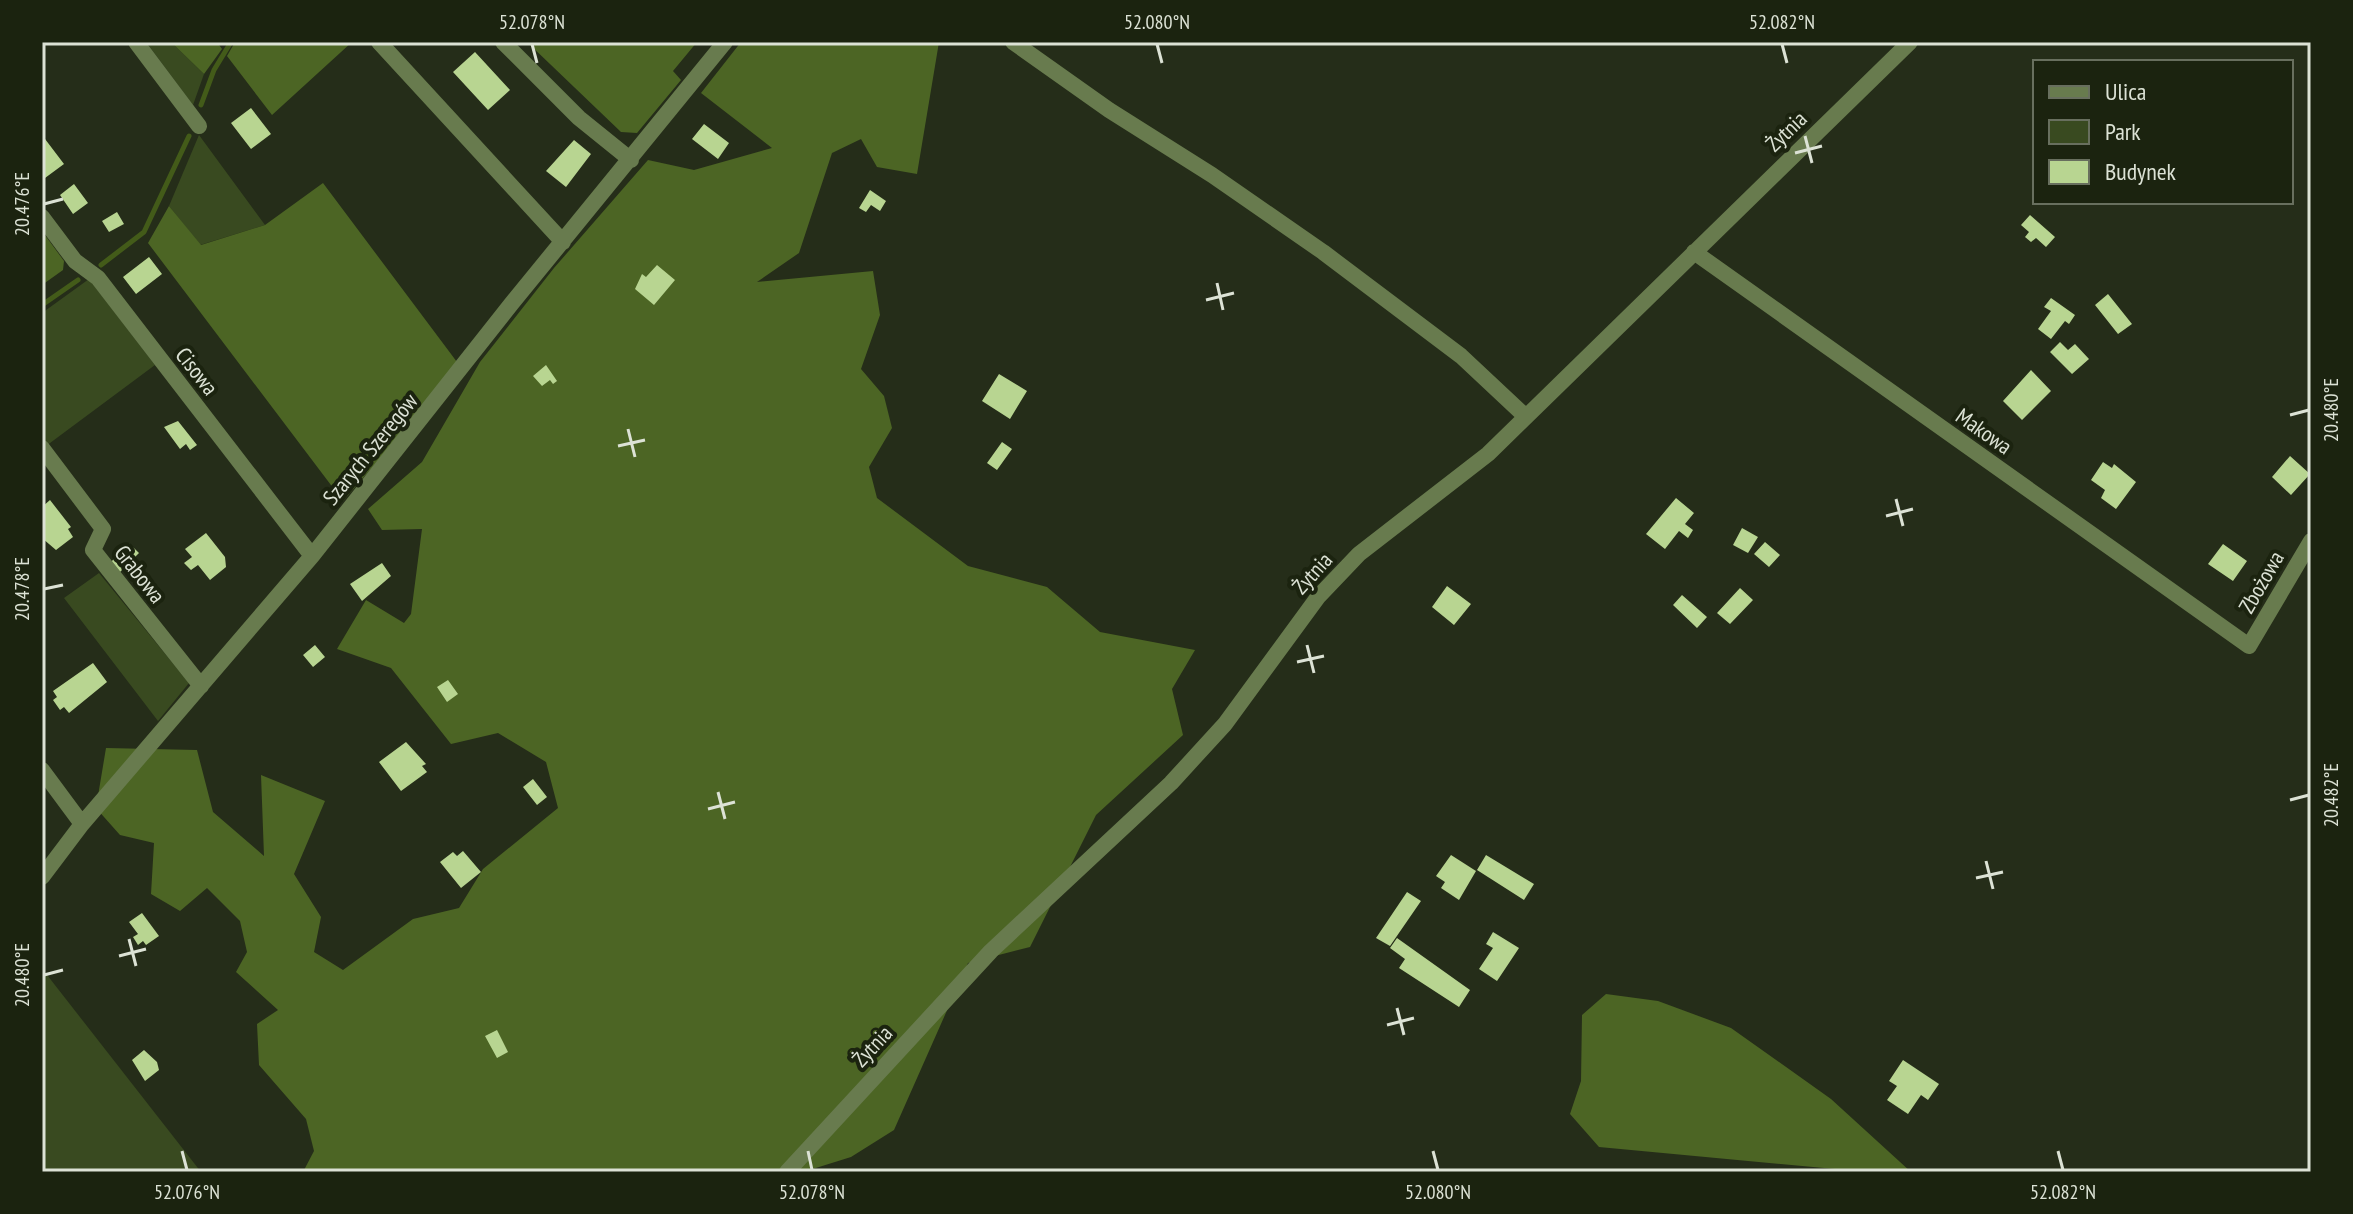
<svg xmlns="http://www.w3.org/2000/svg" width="2353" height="1214" viewBox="0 0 2353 1214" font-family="'PT Sans Narrow',sans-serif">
<rect width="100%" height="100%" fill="#252d19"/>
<path fill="#394a20" d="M146 42H171L204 74 193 105Z
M199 135 265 225 200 245 169 206Z
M89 279 155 365 46 446 42 440V313Z
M99 573 189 683 158 721 64 598Z
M42 968 51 980 201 1172H42Z"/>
<path fill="#4c6524" d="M171 42H217L222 49 204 74Z
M235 42H352L272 115 227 56Z
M527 42H697L673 71 681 80 637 133 621 132Z
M741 42H939L917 174 877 167 861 139 832 153 799 253 757 282 873 271 880 315 861 369 884 396 892 428 869 467 877 498 968 566 1047 587 1100 632 1195 650 1172 689 1183 735 1096 815 1030 947 968 963 894 1130 851 1157 803 1172 739 1169 737 1172H303L314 1151 306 1119 259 1065 257 1024 278 1010 236 972 247 952 240 921 207 888 180 911 151 894 154 843 120 835 96 808 106 748 197 750 213 812 264 856 261 775 325 801 294 874 321 917 314 952 343 970 413 919 459 908 483 869 558 808 546 762 498 733 451 744 391 668 337 649 366 600 404 623 411 614 422 529 382 530 368 509 422 462 480 362 554 268 648 160 694 170 772 148 701 93Z
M323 183 457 362 415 418 343 501 148 243 169 206 201 245 265 225Z
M42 231 64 261 63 270 42 285Z
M1606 994 1658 1001 1731 1028 1831 1099 1911 1172H1867L1599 1147 1570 1114 1581 1081 1582 1015Z"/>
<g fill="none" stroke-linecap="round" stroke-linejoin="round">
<path stroke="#435b19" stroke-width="5" d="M201 105 214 70 231 42
M101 265 144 232 189 136
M42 305 78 280"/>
</g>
<path fill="#b8d591" d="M475 52 510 90 488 110 453 72Z
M251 108 271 134 251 149 231 123Z
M704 124 729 143 718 159 692 139Z
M42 135 64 164 45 178 42 175Z
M574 140 591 154 566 187 546 171Z
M74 184 88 203 73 214 60 195Z
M870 190 886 201 880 211 871 205 866 212 859 208Z
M117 212 124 224 109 232 102 221Z
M2030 215 2055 237 2046 247 2036 238 2031 242 2025 237 2029 232 2021 225Z
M149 257 162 274 136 294 123 277Z
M657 265 675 280 654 305 635 289 642 274 646 277Z
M2108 294 2132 324 2118 334 2095 305Z
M2051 298 2075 315 2069 324 2065 321 2051 339 2038 329 2051 311 2044 307Z
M2060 342 2068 350 2075 344 2089 359 2072 374 2050 352Z
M546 365 557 381 553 384 550 380 542 386 533 376Z
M2031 370 2051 391 2022 420 2003 401Z
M999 374 1027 391 1010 419 982 401Z
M178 421 197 445 190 450 186 444 180 449 164 427Z
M1002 442 1012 449 997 470 987 463Z
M2290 456 2310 474 2291 495 2272 477Z
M2103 462 2112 468 2114 464 2136 482 2116 509 2101 498 2105 490 2091 480Z
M1676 498 1694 513 1685 524 1693 530 1688 538 1679 531 1665 549 1646 534Z
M50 500 71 527 68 529 73 537 56 550 42 538V507Z
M1742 528 1758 537 1748 553 1733 545Z
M206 533 225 557 226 567 210 580 198 565 191 570 184 563 192 557 185 549Z
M1765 542 1780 555 1769 567 1754 554Z
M129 543 139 553 120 572 111 562Z
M2223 544 2247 561 2233 581 2208 564Z
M382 563 391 576 362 601 350 584Z
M1447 586 1471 604 1454 625 1432 607Z
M1740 588 1753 600 1730 624 1717 613Z
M1682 595 1707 617 1697 628 1673 605Z
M315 645 325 657 313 667 303 655Z
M93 663 107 682 69 713 64 707 60 710 53 700 57 697 53 691Z
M448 680 458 694 447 702 437 687Z
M406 742 426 764 422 766 427 772 401 791 379 762Z
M533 779 547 797 537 805 523 787Z
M463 851 481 872 461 888 440 862 453 852 457 856Z
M1451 855 1476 871 1459 900 1441 888 1445 882 1436 876Z
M1486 855 1534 884 1524 900 1477 870Z
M1407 892 1421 901 1390 946 1376 938Z
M142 913 159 936 146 945 143 941 138 945 133 937 138 934 129 922Z
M1493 932 1519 948 1497 981 1479 969 1493 948 1486 944Z
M1397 938 1470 990 1459 1007 1399 968 1405 959 1390 948Z
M497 1030 508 1052 497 1058 485 1036Z
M144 1050 157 1062 159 1070 145 1081 132 1060Z
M1903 1060 1939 1084 1928 1100 1921 1095 1908 1114 1887 1100 1897 1086 1889 1081Z"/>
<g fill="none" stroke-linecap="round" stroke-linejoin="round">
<path stroke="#687b4e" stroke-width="16" d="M136 42 199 126
M379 42 563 242
M503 42 579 118 631 160
M1013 42 1109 110 1212 175 1323 252 1461 356 1525 416
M42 217 75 261 98 278 312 556
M1694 252 2249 646 2311 541
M42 448 103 529 93 550 201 686
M42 770 82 824
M42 877 82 824 312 556 512 303 725 42
M787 1172 991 951 1171 783 1225 724 1318 597 1359 554 1488 454 1910 42"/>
</g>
<path fill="none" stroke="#dce2d5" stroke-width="3" d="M532 44 537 63M1157 44 1162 63M1782 44 1787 63M1805 136 1812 163M1795 153 1822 146M44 204 63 199M1217 283 1223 310M1206 300 1234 293M2290 415 2309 410M628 429 635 457M618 446 645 440M1896 499 1903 526M1886 516 1913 509M44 589 63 585M1307 645 1314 673M1297 662 1324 656M718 792 725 819M2290 800 2309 795M708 809 735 802M1986 861 1993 889M1976 878 2003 872M129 939 136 966M119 956 146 949M44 975 63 970M1397 1008 1404 1035M1387 1025 1414 1018M182 1151 187 1170M808 1151 812 1170M1433 1151 1438 1170M2058 1151 2063 1170"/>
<g text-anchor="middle" stroke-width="8" stroke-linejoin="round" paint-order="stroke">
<g font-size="22" fill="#dce2d5" stroke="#1b230f">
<text transform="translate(1786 131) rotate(-44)" y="8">Żytnia</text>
<text transform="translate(197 371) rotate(52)" y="8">Cisowa</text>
<text transform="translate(1984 431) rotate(35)" y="8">Makowa</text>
<text transform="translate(370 449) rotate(-51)" y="8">Szarych Szeregów</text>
<text transform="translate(1312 573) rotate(-48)" y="8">Żytnia</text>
<text transform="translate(140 574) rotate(52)" y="8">Grabowa</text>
<text transform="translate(2261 582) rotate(-60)" y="8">Zbożowa</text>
<text transform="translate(872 1046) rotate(-47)" y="8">Żytnia</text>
</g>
</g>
<rect width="2353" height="1214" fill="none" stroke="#1b230f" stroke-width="88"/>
<rect x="2033" y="60" width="260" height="144" fill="#1b230f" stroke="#686f5e" stroke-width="2"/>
<rect x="2049" y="86" width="40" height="12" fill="#687b4e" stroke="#686f5e" stroke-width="2"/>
<text x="2105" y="100" font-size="24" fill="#dce2d5">Ulica</text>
<rect x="2049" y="120" width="40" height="24" fill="#394a20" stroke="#686f5e" stroke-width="2"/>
<text x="2105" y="140" font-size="24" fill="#dce2d5">Park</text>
<rect x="2049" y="160" width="40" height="24" fill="#b8d591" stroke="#686f5e" stroke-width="2"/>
<text x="2105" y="180" font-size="24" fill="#dce2d5">Budynek</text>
<rect x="44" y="44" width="2265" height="1126" fill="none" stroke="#dce2d5" stroke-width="3"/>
<g font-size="20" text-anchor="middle" fill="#dce2d5">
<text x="532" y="29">52.078°N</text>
<text x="1157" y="29">52.080°N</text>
<text x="1782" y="29">52.082°N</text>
<text transform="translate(22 204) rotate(-90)" y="7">20.476°E</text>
<text transform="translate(2331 410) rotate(-90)" y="7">20.480°E</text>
<text transform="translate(22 589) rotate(-90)" y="7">20.478°E</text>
<text transform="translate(2331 795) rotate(-90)" y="7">20.482°E</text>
<text transform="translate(22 975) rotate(-90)" y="7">20.480°E</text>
<text x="187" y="1199">52.076°N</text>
<text x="812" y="1199">52.078°N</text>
<text x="1438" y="1199">52.080°N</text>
<text x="2063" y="1199">52.082°N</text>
</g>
</svg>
